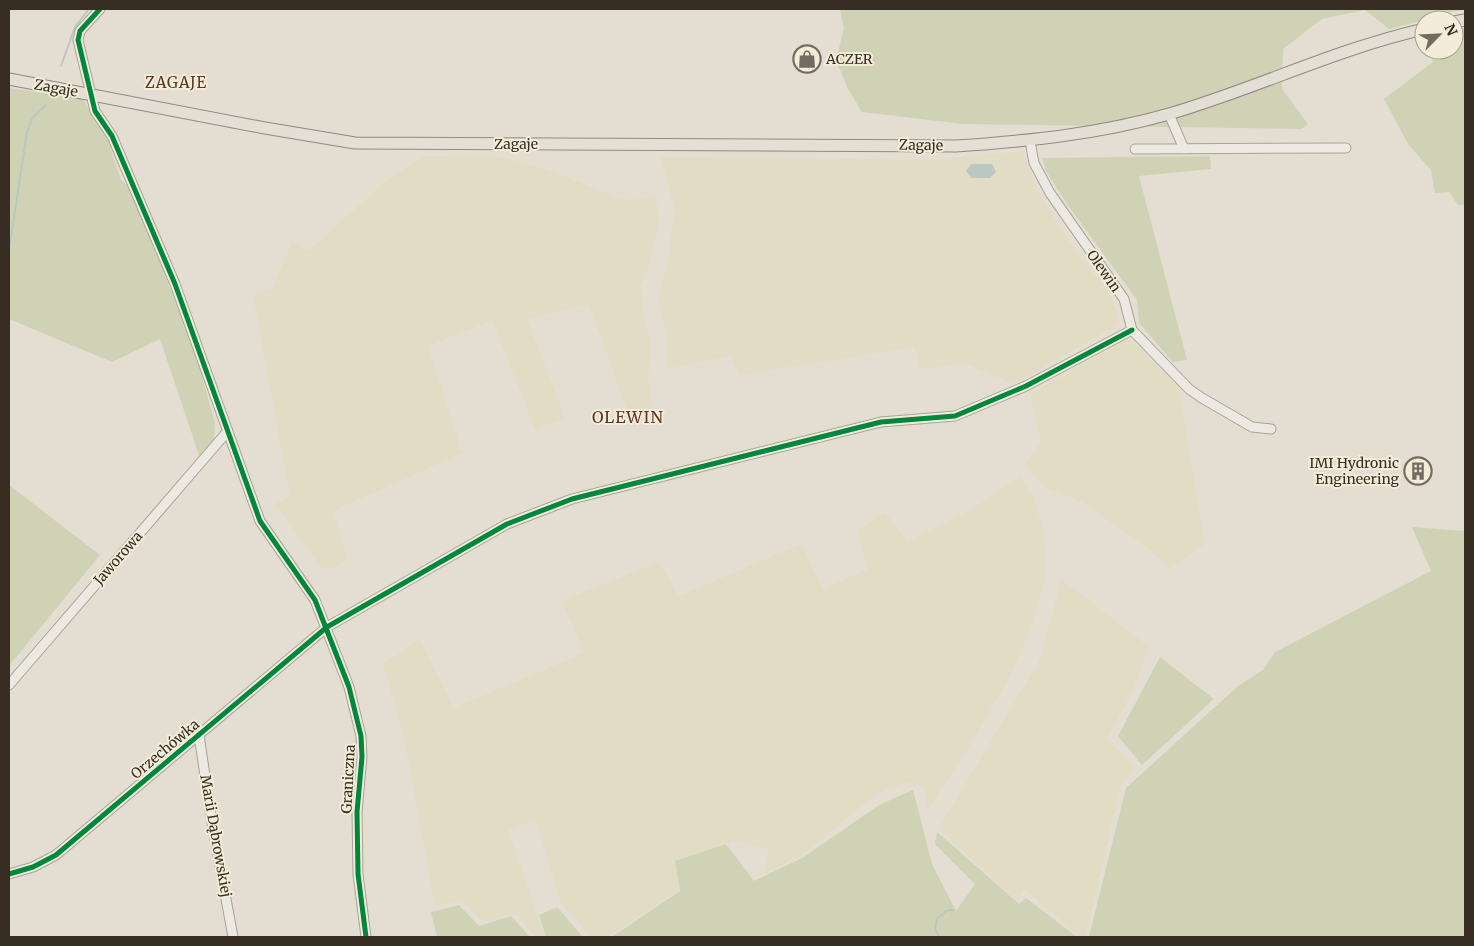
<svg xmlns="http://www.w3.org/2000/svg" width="1474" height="946" viewBox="0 0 1474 946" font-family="Merriweather,serif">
<rect width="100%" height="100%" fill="#e3ded1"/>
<path fill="#e1dcc3" d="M1022 151 1036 189 1077 253 1109 293 1120 324 1014 384 964 363 921 369 914 347 739 375 730 356 666 369 667 336 658 301 670 250 674 207 661 157 932 160Z
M425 156 503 157 545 169 627 201 656 196 658 226 650 263 640 286 644 321 651 341 648 378 653 406 628 412 589 304 527 319 565 418 535 429 492 320 428 346 462 453 333 511 348 560 332 568 321 567 275 504 290 496 253 295 272 289 292 242 309 251 387 180Z
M1129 338 1179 387 1205 544 1170 568 1144 545 1082 502 1045 487 1024 465 1041 442 1030 394Z
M1020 477 1034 498 1044 532 1046 576 1030 630 1009 678 970 745 927 811 924 787 907 782 876 794 803 855 766 874 768 848 733 841 675 861 679 890 608 937H591L561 902 535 819 508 830 545 937H535L516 914 484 921 461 900 435 905 404 737 383 663 401 653 419 638 454 708 584 653 562 601 659 562 679 596 801 544 823 589 868 569 858 530 885 512 907 542 971 510Z
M1061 579 1149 647 1132 692 1107 739 1136 769 1120 786 1086 937H1080L1024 889 1017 901 939 828 1039 661 1057 598Z"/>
<path fill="#d0d2b6" d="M840 9H1465L1389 29 1365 10 1322 19 1283 49 1282 89 1308 124 1302 129 963 124 862 112 848 89 836 60 844 29Z
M1465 28V204L1458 205 1449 192 1435 193 1431 170 1408 144 1384 99 1433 62 1428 50H1454V30Z
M9 88 82 98 107 138 121 180 130 188 195 351 215 423 214 442 200 458 160 339 112 362 9 319Z
M1210 156 1211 169 1139 176 1187 360 1173 362 1139 323 1137 300 1067 204 1046 171 1042 158Z
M9 485 100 555 9 666Z
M1412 527 1465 531V937H1089L1126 788 1238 686 1263 670 1275 652 1431 571Z
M1160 657 1214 699 1142 765 1118 736Z
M913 790 932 864 956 911 975 884 935 844 937 832 1019 904 1026 898 1077 937H612L680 891 675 861 726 844 754 881 804 857 879 805Z
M459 905 479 926 511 916 530 937H437L431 912Z
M557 907 583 937H546L539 915Z"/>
<path fill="#bbc8c1" d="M971 164H992L996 172 990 178H971L966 171Z"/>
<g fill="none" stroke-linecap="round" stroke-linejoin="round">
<path stroke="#bbc8c1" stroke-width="2" d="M61 66 75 27 89 9
M9 250 27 132 33 117 46 105
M939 937 935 929 937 919 946 911 953 910"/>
<g stroke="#a9a399" stroke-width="11">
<path id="minor" d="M100 9 80 31 78 40 95 111 112 136 175 284 260 521 315 600 349 687 361 736 362 757 357 812 358 874 366 937
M1169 114 1184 149
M1030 141 1034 163 1050 193 1124 299 1132 330 1189 389 1202 398 1252 427 1271 429
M1135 149 1346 148
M9 685 227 432
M199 735 212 823 233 937
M9 874 33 867 56 855 327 627 507 524 572 499 881 422 955 416 1026 386 1132 330"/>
</g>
<g stroke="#8f8980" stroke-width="13">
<path id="major" d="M1454 22 1465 20
M9 79 265 128 355 143 956 146C1029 141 1099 134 1169 114 1255 89 1336 49 1424 29"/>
</g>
<use href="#minor" stroke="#ece9e2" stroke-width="9"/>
<use href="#major" stroke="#e3dfd4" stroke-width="11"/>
<g stroke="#f2ecd9" stroke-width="8">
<path id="cycleway" d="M100 9 80 31 78 40 95 111 112 136 175 284 260 521 315 600 349 687 361 736 362 757 357 812 358 874 366 937
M9 874 33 867 56 855 327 627 507 524 572 499 881 422 955 416 1026 386 1132 330"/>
</g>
<use href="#cycleway" stroke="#00873e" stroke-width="5"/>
</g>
<defs>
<g id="shop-ring" transform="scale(1.4375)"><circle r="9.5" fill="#f2ecd9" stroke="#736b5f" stroke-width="1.5"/><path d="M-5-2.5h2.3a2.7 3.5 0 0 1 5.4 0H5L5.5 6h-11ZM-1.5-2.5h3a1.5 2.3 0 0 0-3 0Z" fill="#736b5f"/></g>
<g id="building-ring" transform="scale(1.4375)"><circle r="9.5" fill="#f2ecd9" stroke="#736b5f" stroke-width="1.5"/><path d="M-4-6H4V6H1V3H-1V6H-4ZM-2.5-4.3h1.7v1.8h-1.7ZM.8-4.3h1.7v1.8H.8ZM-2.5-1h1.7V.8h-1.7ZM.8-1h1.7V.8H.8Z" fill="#736b5f"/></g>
</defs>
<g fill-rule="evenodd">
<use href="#shop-ring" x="807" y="59"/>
<use href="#building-ring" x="1418" y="471"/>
</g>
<g text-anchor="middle" stroke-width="4" stroke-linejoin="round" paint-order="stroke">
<g font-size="14" fill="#372d22" stroke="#f2ecd9" text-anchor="start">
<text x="826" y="64">ACZER</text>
<text x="1399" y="468" text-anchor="end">IMI Hydronic<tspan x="1399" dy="16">Engineering</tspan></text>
</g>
<g font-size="14" fill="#372d22" stroke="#f2ecd9">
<text transform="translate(56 88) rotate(10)" y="5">Zagaje</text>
<text x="516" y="149">Zagaje</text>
<text transform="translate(921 145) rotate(1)" y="5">Zagaje</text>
<text transform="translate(1104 271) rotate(55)" y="5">Olewin</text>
<text transform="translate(118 558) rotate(-49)" y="5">Jaworowa</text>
<text transform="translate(165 749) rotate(-40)" y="5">Orzechówka</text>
<text transform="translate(348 779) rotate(-87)" y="5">Graniczna</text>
<text transform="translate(216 836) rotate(80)" y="5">Marii Dąbrowskiej</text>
</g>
<g font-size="15" letter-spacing="1" fill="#5f3426" stroke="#f2ecd9">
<text x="176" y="88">ZAGAJE</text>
</g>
<g font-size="16" letter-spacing="1" fill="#5f3426" stroke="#f2ecd9">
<text x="628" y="423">OLEWIN</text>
</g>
</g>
<rect width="1474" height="946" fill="none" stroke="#372d22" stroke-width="20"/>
<g transform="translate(1439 35) rotate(66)"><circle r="24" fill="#f2ecd9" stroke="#a7a090"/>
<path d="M0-4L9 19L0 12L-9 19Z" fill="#736b5f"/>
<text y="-8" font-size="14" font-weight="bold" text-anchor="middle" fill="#372d22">N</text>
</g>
</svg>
